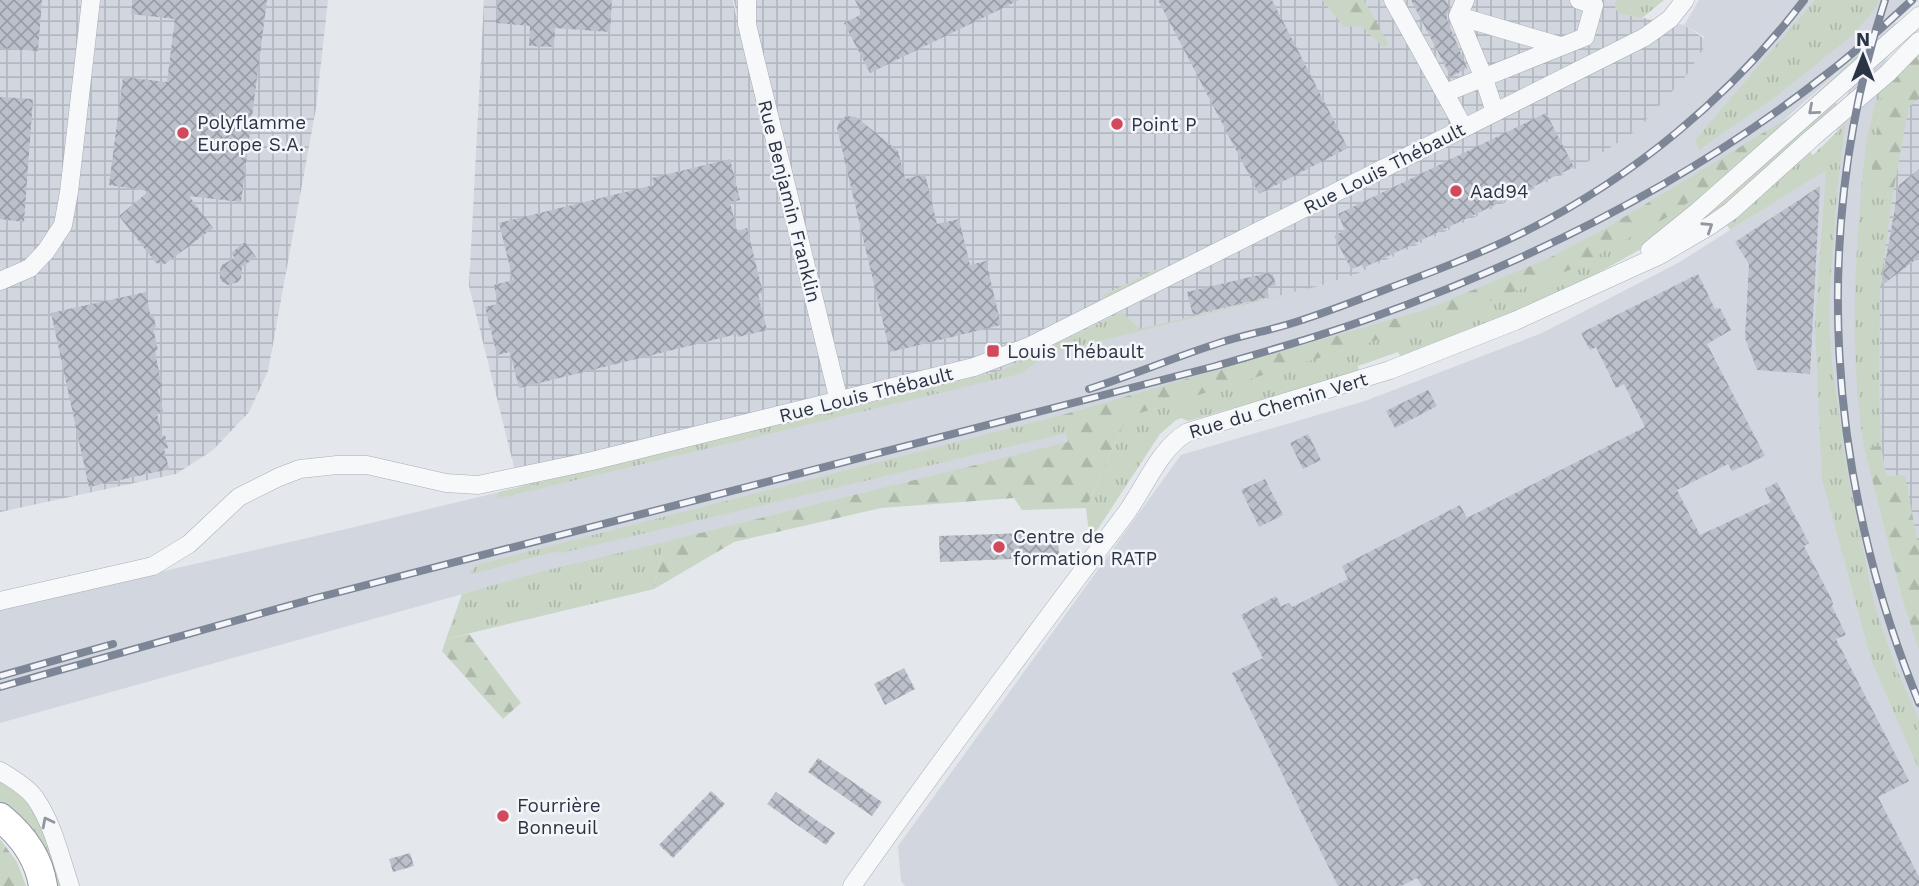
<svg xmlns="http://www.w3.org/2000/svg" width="1919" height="886" viewBox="0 0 1919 886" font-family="'Work Sans',sans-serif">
<defs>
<pattern id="industrial-grid" width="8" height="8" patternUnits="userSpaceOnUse" patternTransform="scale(1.75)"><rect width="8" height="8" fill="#d2d6de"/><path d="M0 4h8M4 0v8" fill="none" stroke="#b4b8c0"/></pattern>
<pattern id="grass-tufts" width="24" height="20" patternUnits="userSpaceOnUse" patternTransform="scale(1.75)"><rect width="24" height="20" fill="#c9d6c5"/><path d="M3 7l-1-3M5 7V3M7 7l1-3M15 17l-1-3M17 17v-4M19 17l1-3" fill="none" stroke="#adb8ab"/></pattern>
<pattern id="forest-firs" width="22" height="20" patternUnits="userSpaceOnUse" patternTransform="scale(1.75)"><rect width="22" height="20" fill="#c9d6c5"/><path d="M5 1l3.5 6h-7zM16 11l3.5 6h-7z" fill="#adb8ab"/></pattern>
<pattern id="building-cross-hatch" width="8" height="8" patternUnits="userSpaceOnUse" patternTransform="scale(1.75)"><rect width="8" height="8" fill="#bbc0ca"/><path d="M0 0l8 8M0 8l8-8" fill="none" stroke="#989da6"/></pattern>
</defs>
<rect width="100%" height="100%" fill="#e4e7ec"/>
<path fill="#d2d6de" d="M1699 0H1919L1896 21 1886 62 1891 82 1919 54V99L1909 106 1919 611V886H905L901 881 898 846 1181 455 1365 401 1542 333 1678 263 1826 169 1859 54 1722 174 1660 216 1185 416 538 573 0 723V609L342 530 1000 371 1122 312 1319 286 1357 274 1581 166 1705 37 1684 25Z"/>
<path fill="url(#industrial-grid)" d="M0 0H328L316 108 268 371 249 412 213 450 176 474 0 512Z
M484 0H733L736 16 746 14 737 15 734 0H1617L1614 4 1619 14 1684 25 1708 41 1686 76 1636 131 1581 166 1357 274 1319 286 1140 329 1122 312 1000 371 519 487 469 286Z
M1919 99V611L1891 512 1881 446 1879 211 1893 193 1909 106Z"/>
<path fill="url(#grass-tufts)" d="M1617 0H1664L1642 18 1619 14 1614 4Z
M1815 0H1879C1876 13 1861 22 1854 34L1778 95 1699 150 1695 140Z
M1860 53 1856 67 1661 238 1567 290 1484 325 1401 357 1398 352 1358 366 1359 372 1188 421 1181 418 1176 420 1160 434 1086 547 1088 525 1086 508 1127 417 1428 324 1424 310 1442 303 1447 317 1746 158Z
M1886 62 1890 83 1882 92 1869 189 1893 193 1880 287 1879 391 1881 446 1864 447C1852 371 1853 297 1859 221 1861 191 1863 160 1869 130 1874 107 1880 85 1886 62Z
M1832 99 1839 106 1721 213 1678 235Z
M1845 124 1837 192 1830 286 1829 326 1832 363 1847 470 1874 604 1896 668 1919 720V770L1872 662 1822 479 1815 324 1826 170 1730 230 1727 225 1810 152 1813 155Z
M1157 269V274L1108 298 1101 296Z
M1319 286 1044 355 1023 373 496 499 499 492 1000 371 1122 312 1140 329Z
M1062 415 1067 433 561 553 553 552 469 575 476 565Z
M664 542 654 589 446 639 462 594 536 573Z
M0 781 25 797 41 826 62 886H56L45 853 22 817 0 804Z"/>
<path fill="url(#forest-firs)" d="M1322 0H1364L1389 45 1383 47 1361 26 1344 27Z
M1919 54V99L1909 106 1893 193 1869 190 1882 91Z
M1793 115 1745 160 1671 215 1572 269 1447 318 1442 303 1547 259 1606 228Z
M1424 310 1429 324 1127 417 1086 508 1022 510 1014 498 881 508 734 542 654 589 664 542 1068 442 1062 415Z
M1881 446 1886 476 1905 475 1917 540H1919V650L1903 601 1864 447Z
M469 634 521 703 503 719 442 651 446 639Z
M0 839 17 862 26 886H0Z"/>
<path fill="url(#building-cross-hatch)" d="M0 0H42L38 51 0 48Z
M133 0H267L241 202 189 196 213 228 165 264 156 263 119 216 149 191 109 185 123 77 167 82 175 19 131 14Z
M498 0H612L610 32 555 28 554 47 529 46 530 26 496 23Z
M855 0H1019L870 73 844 23 862 14Z
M1158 0H1272L1348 148 1259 194Z
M1411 0H1446L1449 7 1447 15V20L1467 68 1451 77Z
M0 97 33 99 24 222 0 219Z
M1546 113 1574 167 1363 268 1362 265 1351 269 1334 236 1345 230 1338 214Z
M846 116 856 117 898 151 905 179 925 174 937 224 959 219 970 265 986 261 1001 325 890 352 837 128 840 121Z
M730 159 740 200 730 202 737 231 747 228 763 293 758 294 767 330 738 337 737 334 519 388 510 352 497 355 485 307 498 304 494 285 513 280 499 223 654 185 652 178Z
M1919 169V257L1881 286 1899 185Z
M1820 186 1810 374 1757 370 1745 338 1749 264 1735 242Z
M245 242 256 257 242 267 241 278 238 282 228 285 224 283 220 279V270L222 265 235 258 231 253Z
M1272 272 1276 285 1267 287 1269 297 1193 315 1187 292Z
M1698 274 1715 309 1720 308 1731 330 1707 344 1765 456 1732 471 1728 464 1677 490 1700 535 1771 502 1765 489 1777 482 1809 543 1804 546 1831 598 1833 604 1832 606 1846 635 1836 639 1909 781 1878 797 1919 877V886H1422L1417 878 1401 886H1338L1232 673 1263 658 1241 615 1276 596 1281 606 1289 603 1292 607 1348 579 1342 566 1460 505 1467 518 1645 427 1624 384 1616 388 1596 347 1590 350 1581 333Z
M146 292 150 314H153L156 327 153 328 158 350 155 351 162 388 158 389 163 411 157 413 162 436 165 435 168 448 164 449 169 469 89 487 51 313Z
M1428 390 1437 406 1395 428 1386 411Z
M1308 434 1321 460 1303 469 1290 443Z
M1265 479 1283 515 1259 527 1241 490Z
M1058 532 1059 557 940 562 939 536Z
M904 668 915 689 885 705 874 684Z
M818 758 882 802 872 816 808 772Z
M711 791 725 804 673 858 659 845Z
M776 792 835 833 826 845 767 804Z
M410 853 414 866 393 872 389 859Z"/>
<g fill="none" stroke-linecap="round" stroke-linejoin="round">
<g stroke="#a9aeb7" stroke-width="19">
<path id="minor" d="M747 0V24L754 54 839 401
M1393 0 1464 128
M1465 0 1458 16 1483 76 1495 112
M1458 16 1560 46
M1445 93 1585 37 1594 5 1579 0
M1650 250 1697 212 1919 16
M0 281 30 268 46 251 63 225 69 192 91 0
M0 601 153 566 189 544 239 497 279 477 300 469 337 465H367L446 483 478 485 592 461 974 367 1030 346 1645 37 1670 19 1685 0
M0 771C12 778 27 787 35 798 53 824 60 856 70 886
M852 886C940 761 1032 638 1124 516 1144 490 1159 448 1188 432L1390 370 1515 321 1660 255 1711 225 1731 211 1812 138 1888 73 1919 41"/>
</g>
<g stroke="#8b94a3" stroke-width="30">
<path id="trunk" d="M0 817C22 835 39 858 43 886"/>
</g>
<use href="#minor" stroke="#f7f8fa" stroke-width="18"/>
<use href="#trunk" stroke="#fff" stroke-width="28"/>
<g stroke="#7d8696" stroke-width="8">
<path id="rail" d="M1885 0C1810 233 1827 477 1919 703
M1089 389C1133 375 1175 357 1219 343 1247 334 1277 329 1305 319 1332 310 1358 300 1384 290 1432 272 1480 254 1526 231 1634 177 1731 96 1804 0
M0 676 113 644
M0 687 316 598 1216 366C1267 351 1318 337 1368 319 1531 261 1691 181 1828 73 1858 50 1885 25 1912 0"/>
</g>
<use href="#rail" stroke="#f4f6f9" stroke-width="5" stroke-dasharray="16" stroke-linecap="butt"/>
</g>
<defs><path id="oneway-chevron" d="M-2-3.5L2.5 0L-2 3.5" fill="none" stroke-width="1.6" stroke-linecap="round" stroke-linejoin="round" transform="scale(1.75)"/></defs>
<g stroke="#9196a0">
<use href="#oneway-chevron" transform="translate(1813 110) rotate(139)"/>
<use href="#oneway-chevron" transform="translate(1708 227) rotate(-33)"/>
<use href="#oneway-chevron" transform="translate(47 822) rotate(-117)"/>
</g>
<g fill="#d1495b" stroke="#f4f6f9" stroke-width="2.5">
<circle cx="1117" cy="124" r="7"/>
<circle cx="183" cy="133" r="7"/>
<circle cx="1456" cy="191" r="7"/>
<rect x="986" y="344" width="14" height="14" rx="3.5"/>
<circle cx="999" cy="547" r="7"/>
<circle cx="503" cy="816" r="7"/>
</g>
<g text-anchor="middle" stroke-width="5" stroke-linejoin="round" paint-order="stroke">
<g font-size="19" fill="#2b3445" stroke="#f4f6f9" text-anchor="start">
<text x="197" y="129">Polyflamme<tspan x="197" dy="22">Europe S.A.</tspan></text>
<text x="1131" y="131">Point P</text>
<text x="1470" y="198">Aad94</text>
<text x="1007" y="358">Louis Thébault</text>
<text x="1013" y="543">Centre de<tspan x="1013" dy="22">formation RATP</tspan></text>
<text x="517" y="812">Fourrière<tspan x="517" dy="22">Bonneuil</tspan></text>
</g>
<g font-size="19" fill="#2b3445" stroke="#f4f6f9">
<text transform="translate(1384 168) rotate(-27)" y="7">Rue Louis Thébault</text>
<text transform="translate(790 201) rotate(76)" y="7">Rue Benjamin Franklin</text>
<text transform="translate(866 394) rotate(-14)" y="7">Rue Louis Thébault</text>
<text transform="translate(1278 405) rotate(-17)" y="7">Rue du Chemin Vert</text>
</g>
</g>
<g transform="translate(1863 56)" stroke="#f4f6f9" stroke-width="5" paint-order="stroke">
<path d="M0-5L12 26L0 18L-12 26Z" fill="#2b3445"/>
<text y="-10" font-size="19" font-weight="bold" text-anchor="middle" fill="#2b3445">N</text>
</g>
</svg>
